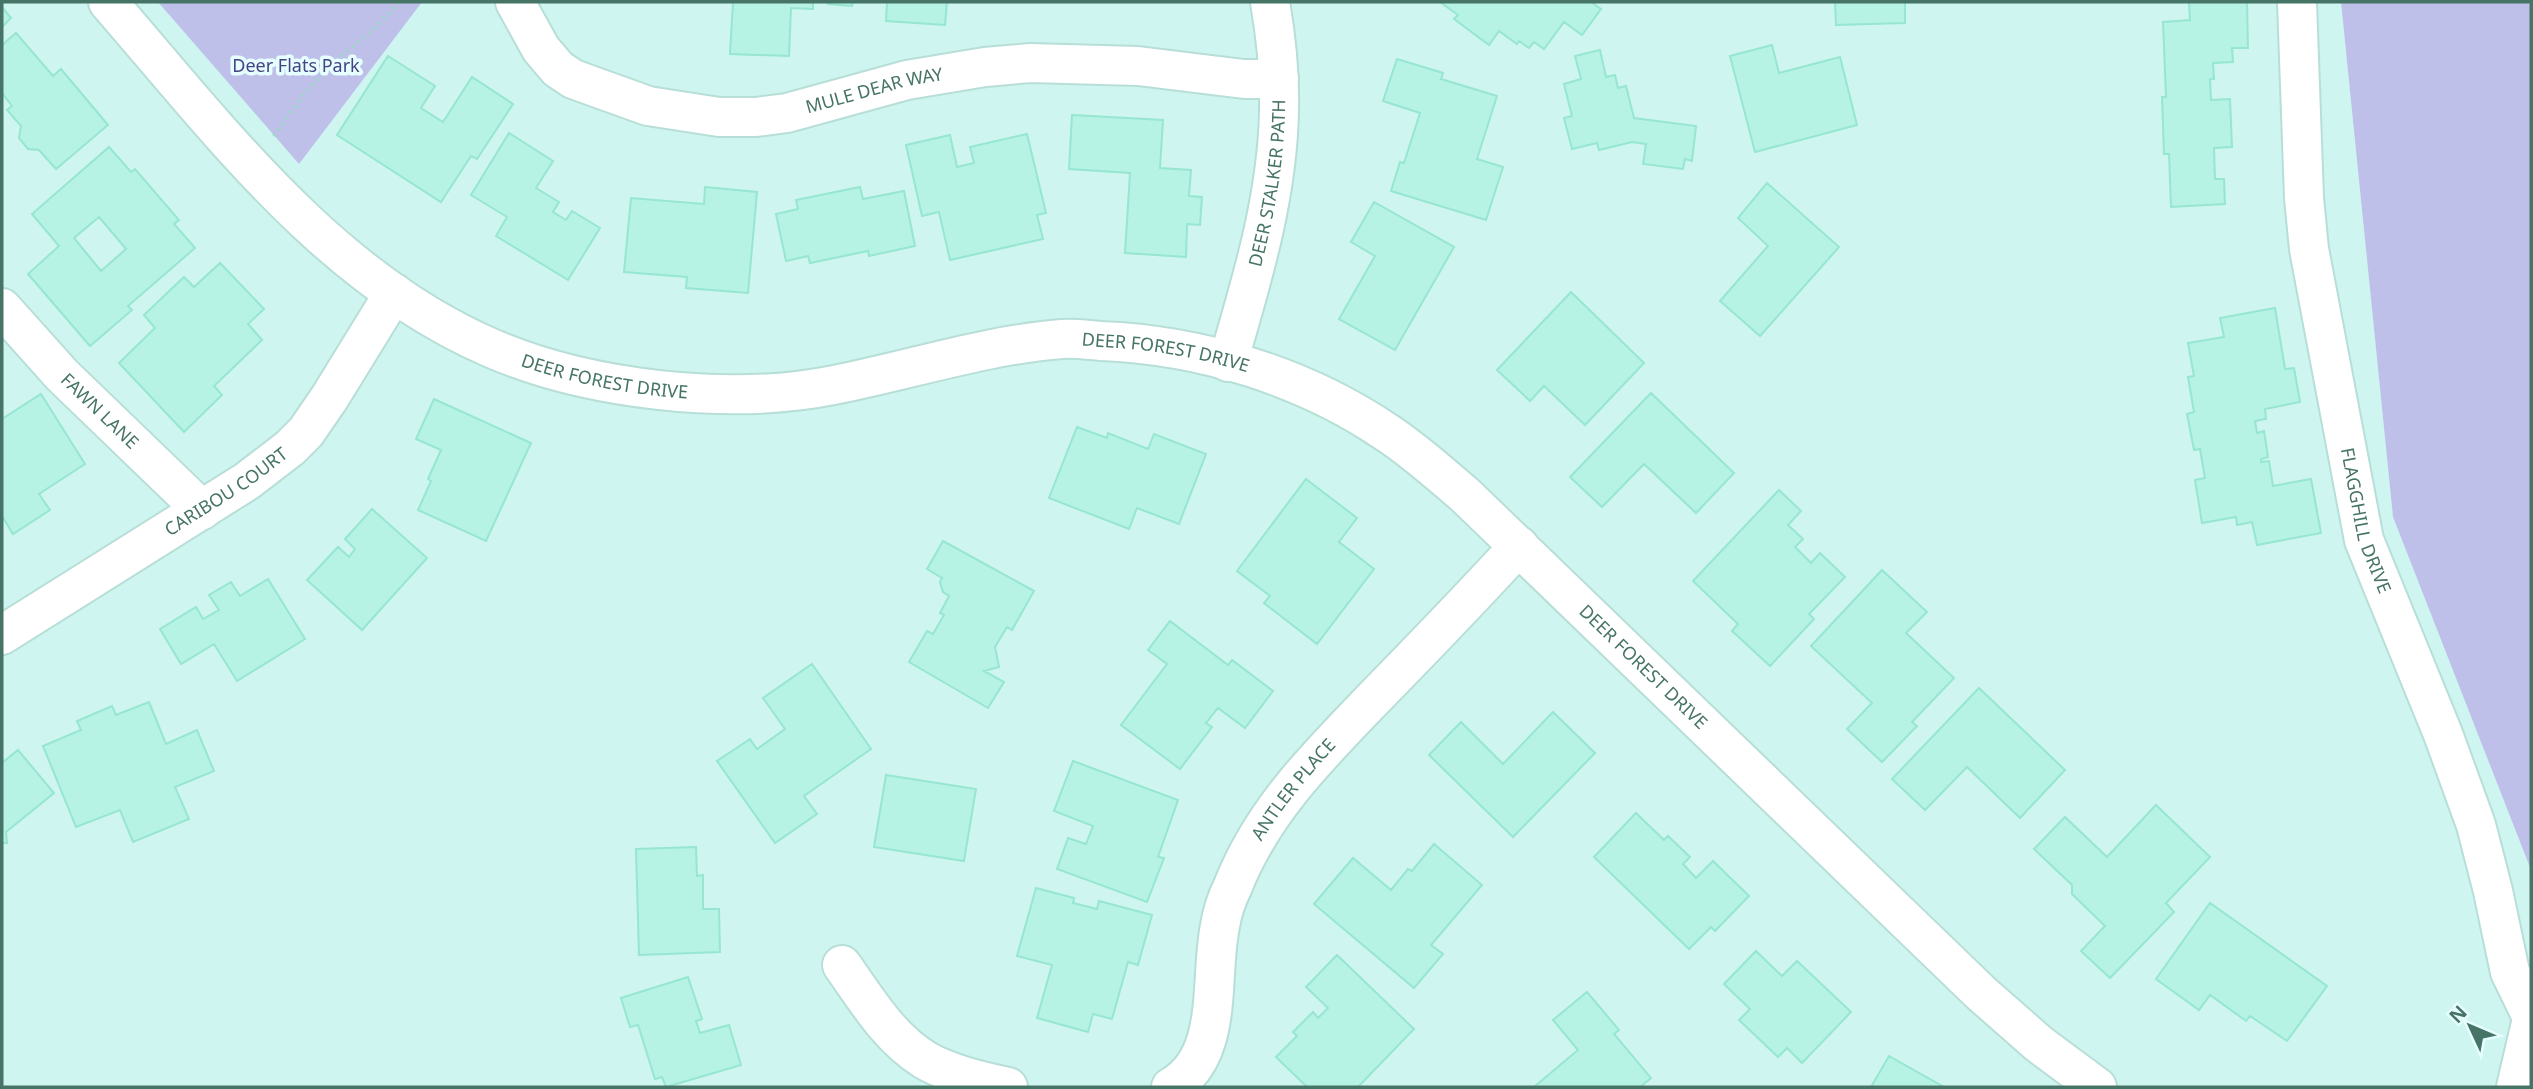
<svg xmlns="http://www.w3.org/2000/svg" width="2533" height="1089" viewBox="0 0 2533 1089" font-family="'Noto Sans',sans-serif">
<rect width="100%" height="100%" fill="#dffdfc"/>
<path fill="#cef5f0" d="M2 2H2341L2393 517 2531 870V1087H2Z"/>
<path fill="#bec0ea" d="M158 2H422L299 164Z
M2341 2H2531V870L2393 517Z"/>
<path fill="#b6f3e4" stroke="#96e6d1" stroke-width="2" fill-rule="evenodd" d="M733 2H813V9L791 8 789 56 730 54Z
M828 2H853L852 6 828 4Z
M887 2H947L945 25 886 21Z
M1440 2H1591L1601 9 1582 35 1564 22 1544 49 1534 42 1529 48 1519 41 1517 44 1499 31 1489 45 1454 19 1458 15Z
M1835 2H1905V23L1836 25Z
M2189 2H2247L2248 48H2232L2233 62 2213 63 2214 79H2210L2211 100 2230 99 2232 147 2214 148 2215 179H2224L2225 204 2171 207 2169 154H2164L2162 97H2166L2163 22 2190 20Z
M2 7 11 18 2 27Z
M16 33 53 76 61 69 108 125 56 169 39 150 28 149 19 138 21 126 7 110 12 106 2 93V45Z
M1772 45 1779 73 1840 57 1857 125 1755 152 1730 56Z
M1600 50 1606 77 1615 75 1618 88 1626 86 1634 118 1696 126 1692 161 1685 159 1683 169 1643 164 1646 144 1632 142 1599 150 1597 143 1572 149 1564 118 1572 116 1564 84 1581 79 1575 56Z
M388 56 435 86 421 108 443 122 472 77 513 104 477 159 471 156 441 202 337 135Z
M1397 59 1443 73 1441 79 1497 96 1477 159 1503 167 1486 220 1391 191 1400 162 1404 163 1420 113 1383 101Z
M1072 115 1163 120 1160 168 1191 170 1189 196 1202 197 1200 225 1187 224 1186 257 1125 253 1130 173 1069 169Z
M509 133 553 161 536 188 559 202 553 212 566 220 572 211 600 228 568 280 496 236 507 217 471 195Z
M1027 134 1046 213 1037 215 1043 239 950 260 939 212 922 216 906 145 950 135 957 167 974 163 970 147Z
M109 147 131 172 135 169 179 220 174 224 195 248 128 306 132 310 90 346 28 274 59 246 32 214ZM99 217 126 249 101 271 74 238Z
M1767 183 1839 247 1760 336 1720 301 1768 246 1738 218Z
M705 187 757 192 748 293 686 288 687 277 624 272 631 198 704 204Z
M860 187 863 199 904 191 915 246 869 256 868 251 810 263 808 256 786 261 776 214 798 209 796 200Z
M1374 202 1454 247 1395 350 1339 319 1375 256 1351 242Z
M220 263 264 309 248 324 262 340 214 386 222 395 184 432 119 363 155 328 144 315 184 277 194 287Z
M1571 292 1644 363 1585 425 1544 386 1530 401 1497 370Z
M2275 308 2285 369 2294 368 2300 402 2265 409 2266 419 2255 421 2257 433 2264 431 2268 457 2261 459V462L2269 461 2273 486 2311 479 2321 533 2257 545 2252 522 2237 525 2236 517 2202 523 2195 480 2205 478 2200 449 2194 450 2187 414 2194 412 2188 377 2194 376 2188 343 2224 337 2220 318Z
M1651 393 1734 473 1696 513 1644 464 1602 507 1570 477Z
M41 394 85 464 39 494 50 510 13 534 2 516V419Z
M434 399 531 443 486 541 418 510 431 481 428 479 441 450 416 439Z
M1077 427 1107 438 1108 433 1148 449 1154 434 1206 454 1179 524 1137 508 1129 529 1049 498Z
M1306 479 1357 518 1339 542 1374 569 1317 644 1264 603 1270 596 1237 571Z
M1779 490 1801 511 1788 525 1803 539 1795 547 1811 563 1820 553 1845 577 1809 614 1814 619 1770 666 1732 631 1738 624 1693 581Z
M372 509 427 558 362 630 307 580 338 547 349 557 355 549 345 539Z
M943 541 1034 591 1012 630 1007 627 995 647 999 667 984 671 1004 682 988 708 909 662 927 631 933 634 944 615 940 613 949 596 943 592 940 582 942 578 927 569Z
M1882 570 1927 612 1906 633 1954 678 1912 722 1917 726 1882 762 1847 729 1872 703 1811 646Z
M268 579 305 639 237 681 214 644 181 664 160 629 196 607 203 619 219 610 209 595 231 582 240 596Z
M1170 621 1228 665 1232 660 1273 691 1245 728 1218 708 1206 723 1212 727 1180 769 1121 725 1167 664 1148 650Z
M812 664 871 749 804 796 817 814 775 843 717 761 750 739 757 749 785 729 763 698Z
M1979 688 2065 770 2020 818 1967 767 1925 810 1892 779Z
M149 702 166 744 197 730 214 771 175 787 189 819 133 842 120 810 76 827 43 746 81 730 77 721 112 706 116 715Z
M1553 712 1595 753 1513 837 1429 755 1461 722 1503 764Z
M18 750 54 793 6 832 7 843H2V763Z
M1073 761 1178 800 1158 857 1164 858 1147 902 1057 869 1068 838 1086 844 1093 826 1054 811Z
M886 775 976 789 964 861 874 847Z
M2156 805 2210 857 2166 903 2174 912 2110 978 2081 951 2105 926 2072 894V885L2034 849 2065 817 2107 857Z
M1636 813 1664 840 1668 836 1690 857 1683 864 1696 878 1713 861 1749 896 1715 931 1711 927 1689 949 1594 857Z
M1434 844 1482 885 1431 945 1443 954 1414 988 1314 904 1353 858 1391 890 1408 869 1412 871Z
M696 847 697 876 703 875V909H719L720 952 639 955 636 849Z
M1036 888 1074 898 1073 903 1097 909 1099 901 1152 915 1138 965 1128 962 1112 1019 1093 1014 1088 1032 1037 1018 1052 965 1017 956Z
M2210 903 2327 986 2287 1041 2250 1016 2246 1021 2210 995 2199 1010 2156 979Z
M1756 951 1782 976 1797 961 1851 1012 1802 1063 1787 1048 1778 1057 1739 1020 1750 1009 1724 984Z
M1337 955 1414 1029 1358 1087H1307L1276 1057 1297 1036 1293 1032 1313 1012 1318 1018 1328 1008 1306 987Z
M688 977 702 1019 696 1021 700 1033 729 1025 741 1065 666 1087 662 1077 655 1079 638 1025 630 1027 621 998Z
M1587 992 1619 1030 1614 1034 1651 1078 1640 1087H1534L1578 1050 1553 1020Z
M1889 1056 1944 1087H1871Z"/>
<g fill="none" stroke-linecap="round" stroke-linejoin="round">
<g stroke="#b8ded8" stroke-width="42">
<g id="minor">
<path id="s1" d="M108 2C220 131 329 278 491 348 588 390 730 406 834 385 910 370 985 345 1062 339 1075 338 1088 340 1101 341 1201 345 1303 376 1386 432 1414 450 1439 473 1465 495L1981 993 2039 1044 2097 1087"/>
<path id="s2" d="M515 2 541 49 558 69 573 79 648 106 719 117H756L787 113 907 80 985 67 1030 63 1138 66 1244 79H1279"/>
<path id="s3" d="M2297 2 2304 198 2309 249 2364 540 2443 734 2476 825 2493 891 2510 972 2531 1015"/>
<path id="s4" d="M2 308 62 375 202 510"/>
<path id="s5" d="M1228 362C1252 280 1278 195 1279 109 1280 73 1276 37 1270 2"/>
<path id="s6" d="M2 635 247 481 290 448 306 432 330 397 394 293"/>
<path d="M842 965C866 999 889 1038 925 1060 949 1074 981 1081 1008 1087"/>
<path id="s7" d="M1171 1087C1225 1057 1209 978 1220 926 1222 913 1227 898 1233 886 1263 810 1320 754 1376 696 1424 647 1472 597 1519 546"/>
<path d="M2516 1087 2531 1023"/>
</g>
</g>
<path stroke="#9ad7c8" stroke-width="4.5" stroke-dasharray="2 5" stroke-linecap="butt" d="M274 136C290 113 305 91 324 72 349 48 378 28 399 2"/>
<use href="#minor" stroke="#fff" stroke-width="38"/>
</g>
<g text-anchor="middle" stroke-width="7" stroke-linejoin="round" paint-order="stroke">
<g font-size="18" fill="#474386" stroke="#e6fffe">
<text x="296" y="72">Deer Flats Park</text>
</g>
<g font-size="18" fill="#467467" stroke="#e6fffe">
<text dy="6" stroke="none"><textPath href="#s2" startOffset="408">MULE DEAR WAY</textPath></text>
<text dy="6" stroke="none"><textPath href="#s5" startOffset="184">DEER STALKER PATH</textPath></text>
<text dy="6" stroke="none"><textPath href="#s1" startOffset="1208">DEER FOREST DRIVE</textPath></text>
<text dy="6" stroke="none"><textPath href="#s1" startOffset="639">DEER FOREST DRIVE</textPath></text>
<text dy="6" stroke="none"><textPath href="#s4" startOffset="142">FAWN LANE</textPath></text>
<text dy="6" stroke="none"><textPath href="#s6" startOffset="266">CARIBOU COURT</textPath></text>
<text dy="6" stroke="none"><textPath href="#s3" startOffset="525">FLAGGHILL DRIVE</textPath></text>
<text dy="6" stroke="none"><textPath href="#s1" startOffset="1794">DEER FOREST DRIVE</textPath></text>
<text dy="6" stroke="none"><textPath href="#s7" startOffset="332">ANTLER PLACE</textPath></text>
</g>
</g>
<rect width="2533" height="1089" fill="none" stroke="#467467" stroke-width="7"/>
<g transform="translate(2470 1026) rotate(314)" stroke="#e6fffe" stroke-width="5" paint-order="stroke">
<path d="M0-5L12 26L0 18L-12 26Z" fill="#467467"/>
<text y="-10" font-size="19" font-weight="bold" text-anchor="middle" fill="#467467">N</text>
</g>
</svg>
